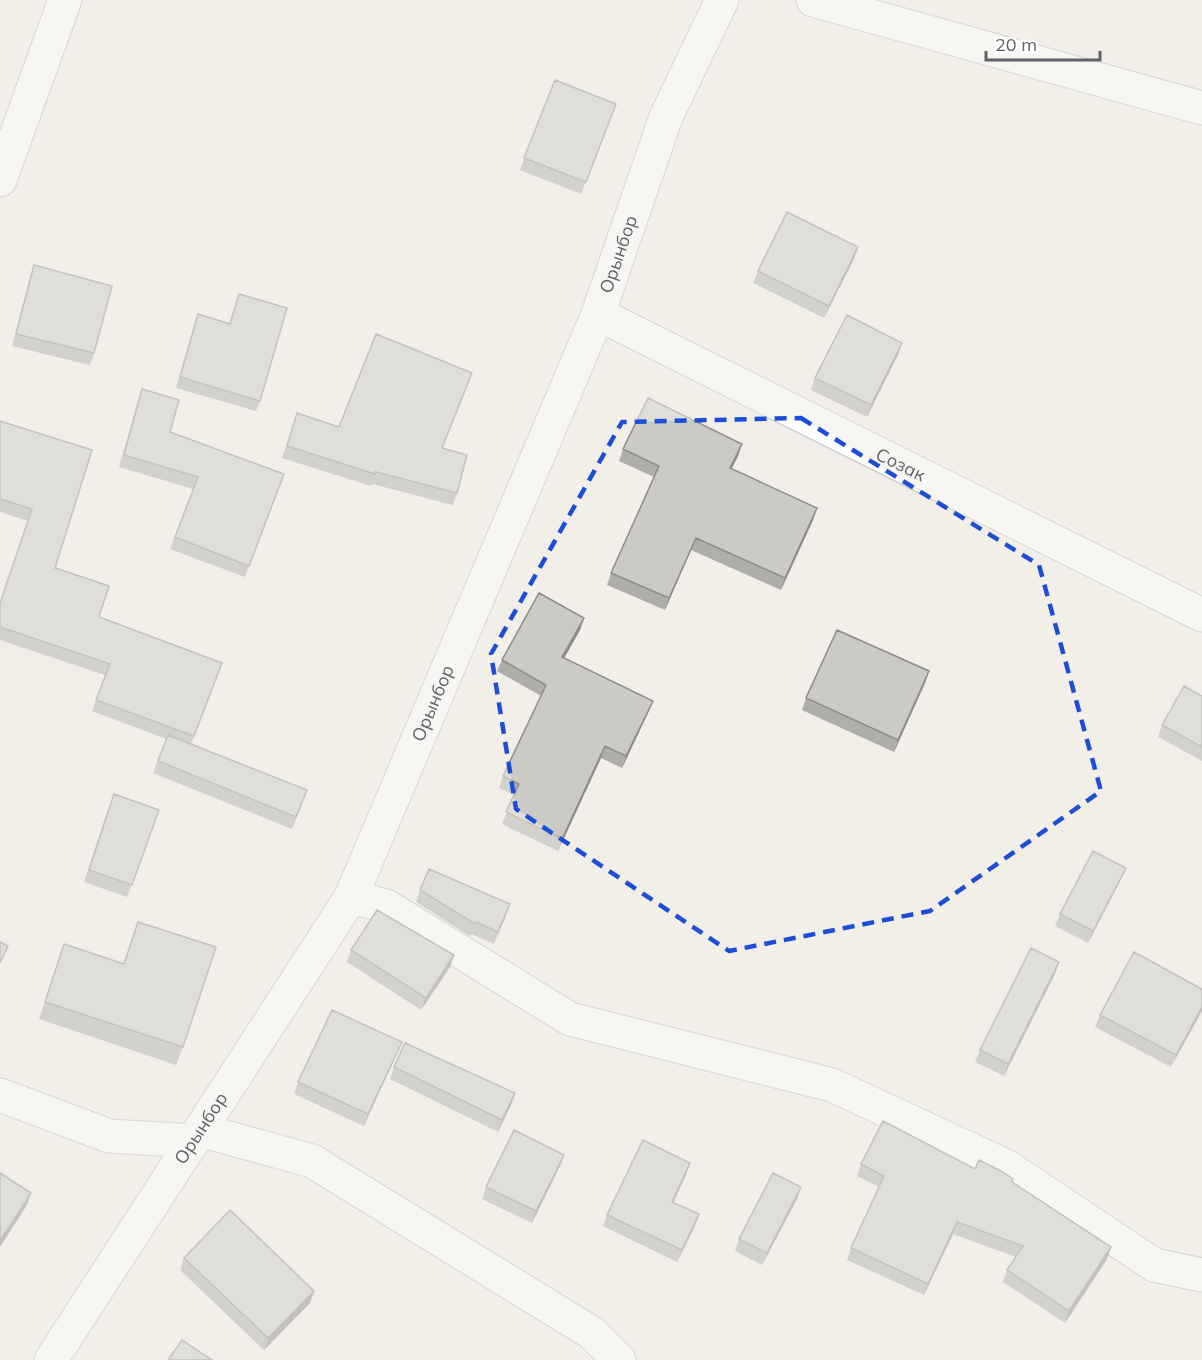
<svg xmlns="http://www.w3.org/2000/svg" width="1202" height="1360" viewBox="0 0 1202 1360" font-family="Mulish,sans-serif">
<rect width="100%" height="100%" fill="#f1efe8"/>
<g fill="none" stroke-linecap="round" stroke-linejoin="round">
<g stroke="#b5b8bc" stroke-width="35">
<g id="minor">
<path d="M813 0 1202 108"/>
<path d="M0 180 65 0"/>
<path id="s1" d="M598 314 1202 615"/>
<path d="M351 897 386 906 570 1019 832 1085 1006 1166 1154 1265 1202 1275"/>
<path d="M0 1095 109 1136 194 1141"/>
<path d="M200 1130 312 1161 592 1333 619 1360"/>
<path id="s2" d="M51 1360 351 897 598 314 666 117 722 0"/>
</g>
</g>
<use href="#minor" stroke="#fff" stroke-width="33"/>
</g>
<path fill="#afaea9" d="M555 80 616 104 581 194 520 170Z
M854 259 824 318 753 283 758 271Z
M34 265 94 353 90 365 12 346 30 277Z
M239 294 260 401 256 411 176 388 198 314 229 324Z
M902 343 898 355 867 417 811 390 815 378Z
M142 389 170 432 284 474 245 577 170 549 193 489 119 467 138 401Z
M297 413 339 427 442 448 457 493 453 505 372 484 371 486 282 458Z
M0 421 55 568 99 617 222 663 191 745 303 802 292 829 153 773 166 739 92 711 105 675 0 640V602L28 521 0 512Z
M623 449 738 456 731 469 813 520 781 590 691 550 665 610 607 585 611 573 654 477 619 461Z
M584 618 580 630 564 658 648 713 622 768 601 758 558 851 502 824 514 795 499 788 503 776 541 696 497 671 502 660Z
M929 671 925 683 894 752 802 710 806 698Z
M1202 696V761L1158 737 1162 725Z
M109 806 159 810 127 897 84 882Z
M1121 879 1088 943 1055 926 1060 914Z
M420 890 506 916 494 944 471 934 470 936 416 902Z
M138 922 183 1047 176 1065 39 1019 64 944 124 964Z
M351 950 454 955 450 967 421 1010 347 962Z
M1055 974 1004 1076 975 1062 980 1050Z
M1202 989 1171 1067 1095 1027 1100 1015Z
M402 1042 397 1053 364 1126 294 1094 298 1082Z
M394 1067 515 1093 511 1105 498 1132 390 1079Z
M564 1155 560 1166 532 1223 482 1199 486 1187Z
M861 1164 975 1169 1012 1182 1111 1247 1107 1259 1065 1323 1003 1282 1007 1270 1016 1257 953 1234 924 1295 847 1260 851 1248 879 1187 857 1176Z
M686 1175 673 1202 695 1226 677 1262 603 1226 607 1215Z
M801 1187 797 1199 762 1265 735 1251 739 1239Z
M184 1258 314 1291 310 1303 264 1350 180 1270Z"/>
<path fill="#8f8d8a" d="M858 247 854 259 824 318 829 306Z
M902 343 898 355 867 417 871 405Z
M742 444 738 456 726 480 730 468Z
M817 508 813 520 781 590 785 578Z
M696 538 691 550 665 610 669 598Z
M584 618 580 630 558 669 562 657Z
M929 671 925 683 894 752 898 740Z
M653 701 648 713 622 768 626 756Z
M605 746 601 758 558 851 562 839Z
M1126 868 1121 879 1088 943 1093 931Z
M454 955 450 967 421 1010 426 998Z
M1059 962 1055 974 1004 1076 1008 1064Z
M1202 1007V1011L1171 1067 1176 1055Z
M402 1042 397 1053 364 1126 368 1114Z
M515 1093 511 1105 498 1132 502 1120Z
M564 1155 560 1166 532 1223 536 1211Z
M690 1163 686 1175 668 1214 672 1202Z
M801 1187 797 1199 762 1265 767 1253Z
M31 1193 27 1205 0 1247V1241Z
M699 1214 695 1226 677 1262 682 1250Z
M957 1222 953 1234 924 1295 928 1284Z
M1111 1247 1107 1259 1065 1323 1069 1311Z
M314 1291 310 1303 264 1350 268 1338Z"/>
<path fill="#cccac5" stroke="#8f8d8a" stroke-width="1.5" d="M555 80 616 104 586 182 524 158Z
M787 212 858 247 829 306 758 271Z
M34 265 112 286 94 353 16 334Z
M239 294 287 308 260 401 180 377 198 314 230 324Z
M847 315 902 343 871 405 815 378Z
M376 334 472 373 442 448 467 455 457 493 376 472 375 474 287 446 297 413 339 427Z
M142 389 179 400 170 432 284 474 249 566 175 537 198 477 124 455Z
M648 398 742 444 730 468 817 508 785 578 696 538 669 598 611 573 659 466 623 449Z
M0 421 92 450 55 568 109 586 99 617 222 663 194 736 96 700 110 664 0 627V603L32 509 0 499Z
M539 593 584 618 562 657 653 701 626 756 605 746 562 839 506 812 519 784 503 776 546 685 502 660Z
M837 630 929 671 898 740 806 698Z
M1184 686 1202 696V747L1162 725Z
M168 735 307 790 296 817 158 761Z
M114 794 159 810 132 885 89 870Z
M1093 851 1126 868 1093 931 1060 914Z
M429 869 510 904 498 932 476 922 475 924 420 890Z
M377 910 454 955 426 998 351 950Z
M138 922 216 947 183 1047 45 1002 64 944 124 964Z
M0 942 8 946 0 963Z
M1031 948 1059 962 1008 1064 980 1050Z
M1134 952 1202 989V1007L1176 1055 1100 1015Z
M332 1010 402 1042 368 1114 298 1082Z
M405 1043 515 1093 502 1120 394 1067Z
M883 1121 975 1169 979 1160 1001 1171 1013 1179 1012 1182 1111 1247 1069 1311 1007 1270 1023 1246 957 1222 928 1284 851 1248 884 1176 861 1164Z
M514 1130 564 1155 536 1211 486 1187Z
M643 1140 690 1163 672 1202 699 1214 682 1250 607 1215Z
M0 1173 31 1193 0 1241Z
M773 1173 801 1187 767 1253 739 1239Z
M230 1210 314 1291 268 1338 184 1258Z
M182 1340 212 1360H168Z"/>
<path d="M0 0H1202V1360H0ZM801 418 1039 565 1101 791 930 911 729 951 516 809 491 654 622 422Z" fill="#f1efe8" fill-opacity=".55" fill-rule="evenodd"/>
<path fill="none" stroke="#1d4ed8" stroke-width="4.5" stroke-dasharray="12 8" stroke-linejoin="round" d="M801 418 1039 565 1101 791 930 911 729 951 516 809 491 654 622 422Z"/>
<g text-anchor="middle" stroke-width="5" stroke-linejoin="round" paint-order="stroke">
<g font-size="18" fill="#5f6368" stroke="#fff">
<text dy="6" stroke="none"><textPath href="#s2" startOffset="1248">Орынбор</textPath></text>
<text dy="6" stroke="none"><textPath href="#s1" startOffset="338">Созак</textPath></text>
<text dy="6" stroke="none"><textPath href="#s2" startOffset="762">Орынбор</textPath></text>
<text dy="6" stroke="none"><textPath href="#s2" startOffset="276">Орынбор</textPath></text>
</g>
</g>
<path d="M986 51v9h114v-9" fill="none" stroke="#5f6368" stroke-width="3"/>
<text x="995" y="51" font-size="18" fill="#5f6368" stroke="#ffffff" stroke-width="4.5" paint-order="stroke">20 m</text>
</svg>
